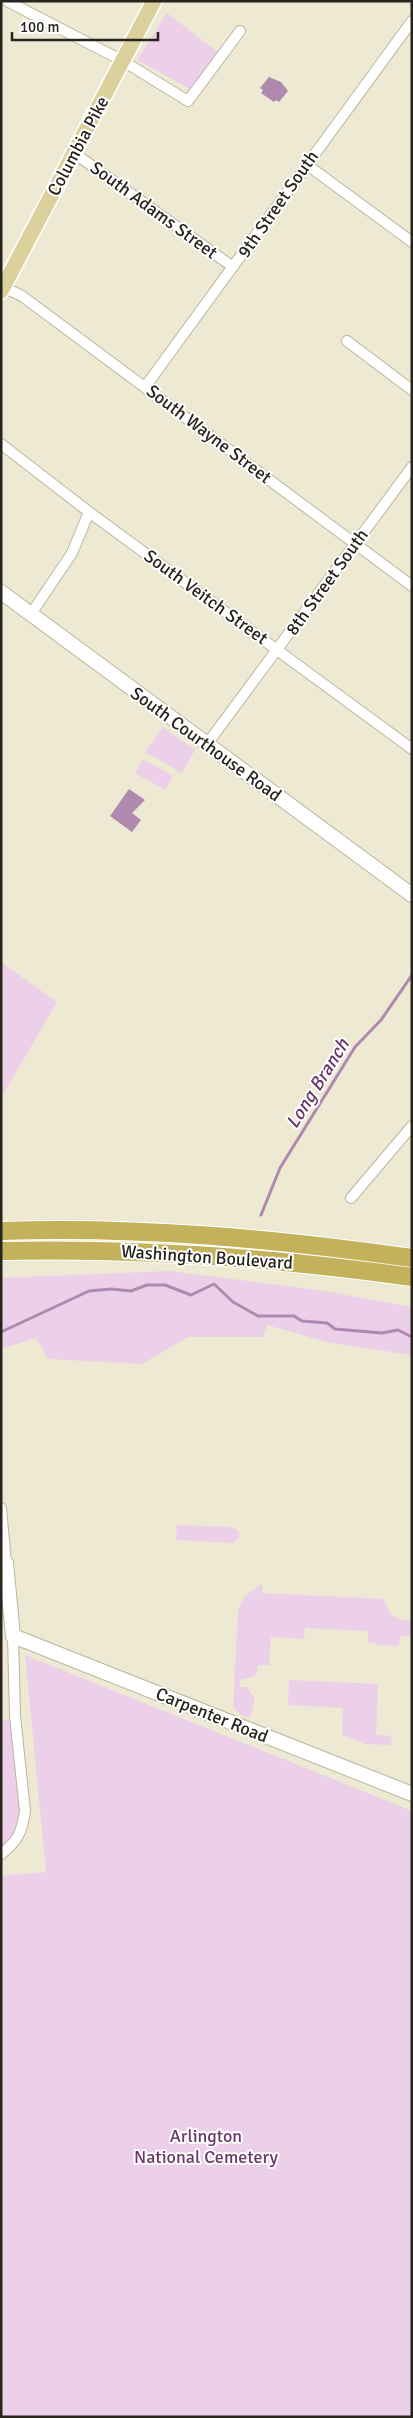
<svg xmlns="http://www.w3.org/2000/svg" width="413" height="2418" viewBox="0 0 413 2418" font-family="Signika,sans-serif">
<rect width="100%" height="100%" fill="#ede9d2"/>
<path fill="#ecd0ea" d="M167 13 219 53 190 89 137 60Z
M163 727 195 750 182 773 145 752Z
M143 759 173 776 165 790 135 773Z
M1 962 57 1002 1 1098Z
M169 1271 318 1290 412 1307V1355L331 1343 267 1325 263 1337H188L142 1364 48 1359 36 1338 1 1349V1278Z
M177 1525 232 1527 239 1531V1538L233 1543 176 1540Z
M262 1583V1593L384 1599C388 1614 396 1621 412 1621V1636H400L399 1646 376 1645 375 1643 368 1642V1631L305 1628 304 1639 271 1637 269 1665H258L257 1673 253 1677 240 1680V1687H247L255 1698 251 1715 248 1717 242 1716 233 1707 238 1611 244 1597Z
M25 1655 412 1811V2417H1V1876L46 1872Z
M289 1680 378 1684 376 1735 392 1736 391 1745 365 1744 342 1735 343 1708 288 1705Z
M10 1719C13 1743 23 1804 17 1824 14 1834 8 1840 1 1846V1720Z"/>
<path fill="#b089ae" d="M269 77 281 82 288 91 279 102 276 100 274 102 261 93 263 90 260 88Z
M129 789 145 800 132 813 141 820 132 832 110 816Z"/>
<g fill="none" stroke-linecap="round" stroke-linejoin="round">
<path stroke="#b089ae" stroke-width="3" d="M261 1215 280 1168 355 1047 381 1020 412 975
M1 1332 89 1291 111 1289 131 1291 147 1285H165L191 1295 214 1284 233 1302 258 1316H294L302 1321 327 1323 335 1329 382 1333 398 1330 412 1337"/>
<g stroke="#bab6a0" stroke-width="12">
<path id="street" d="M7 1 123 61 188 101 240 31
M74 153 233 267
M306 164 412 242
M3 287 22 296 412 586
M347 341 412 390
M145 387 412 21
M1 444 89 512 412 749
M31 614 72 553 89 512
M207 744 412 467
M351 1198 412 1126
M1 1508 6 1563
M1 1854C18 1841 22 1832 25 1811L15 1716 13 1636"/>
</g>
<g stroke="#bab6a0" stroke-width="16">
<path id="secondary" d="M1 592 412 895
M1 1562 6 1563 13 1636 412 1794"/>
</g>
<g stroke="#fff" stroke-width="18">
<path id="primary" d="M1 291 154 1"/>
</g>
<g stroke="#fff" stroke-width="20">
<path id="highway" d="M1 1231C138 1226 276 1239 412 1258
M1 1251C139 1248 275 1258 412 1277"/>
</g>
<use href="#street" stroke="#fff" stroke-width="10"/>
<use href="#secondary" stroke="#fff" stroke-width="14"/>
<use href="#primary" stroke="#dbd19d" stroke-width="15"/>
<use href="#highway" stroke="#c3b25b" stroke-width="18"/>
</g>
<g text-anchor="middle" stroke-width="4" stroke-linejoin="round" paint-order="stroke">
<g font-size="18" fill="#27251d" stroke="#fff">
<text transform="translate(78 146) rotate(-62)" y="6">Columbia Pike</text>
<text transform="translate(278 204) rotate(-55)" y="6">9th Street South</text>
<text transform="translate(154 210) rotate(36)" y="6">South Adams Street</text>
<text transform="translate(209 434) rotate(37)" y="6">South Wayne Street</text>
<text transform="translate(327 582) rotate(-54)" y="6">8th Street South</text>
<text transform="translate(206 597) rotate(36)" y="6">South Veitch Street</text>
<text transform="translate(206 744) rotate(36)" y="6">South Courthouse Road</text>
<text transform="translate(207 1257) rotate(4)" y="6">Washington Boulevard</text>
<text transform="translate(212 1715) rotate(22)" y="6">Carpenter Road</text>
</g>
<g font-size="18" fill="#6a386a" stroke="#fff">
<text x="206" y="2142">Arlington<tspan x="206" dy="21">National Cemetery</tspan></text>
</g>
<g font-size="19" font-style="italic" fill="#683668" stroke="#fff">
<text transform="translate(317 1083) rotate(-58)" y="7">Long Branch</text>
</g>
</g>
<rect width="413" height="2418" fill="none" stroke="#27251d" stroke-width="5"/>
<path d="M12 32v8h146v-8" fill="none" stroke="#27251d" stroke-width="2.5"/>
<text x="20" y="32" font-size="15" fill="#27251d" stroke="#ffffff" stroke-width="4" paint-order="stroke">100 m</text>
</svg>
